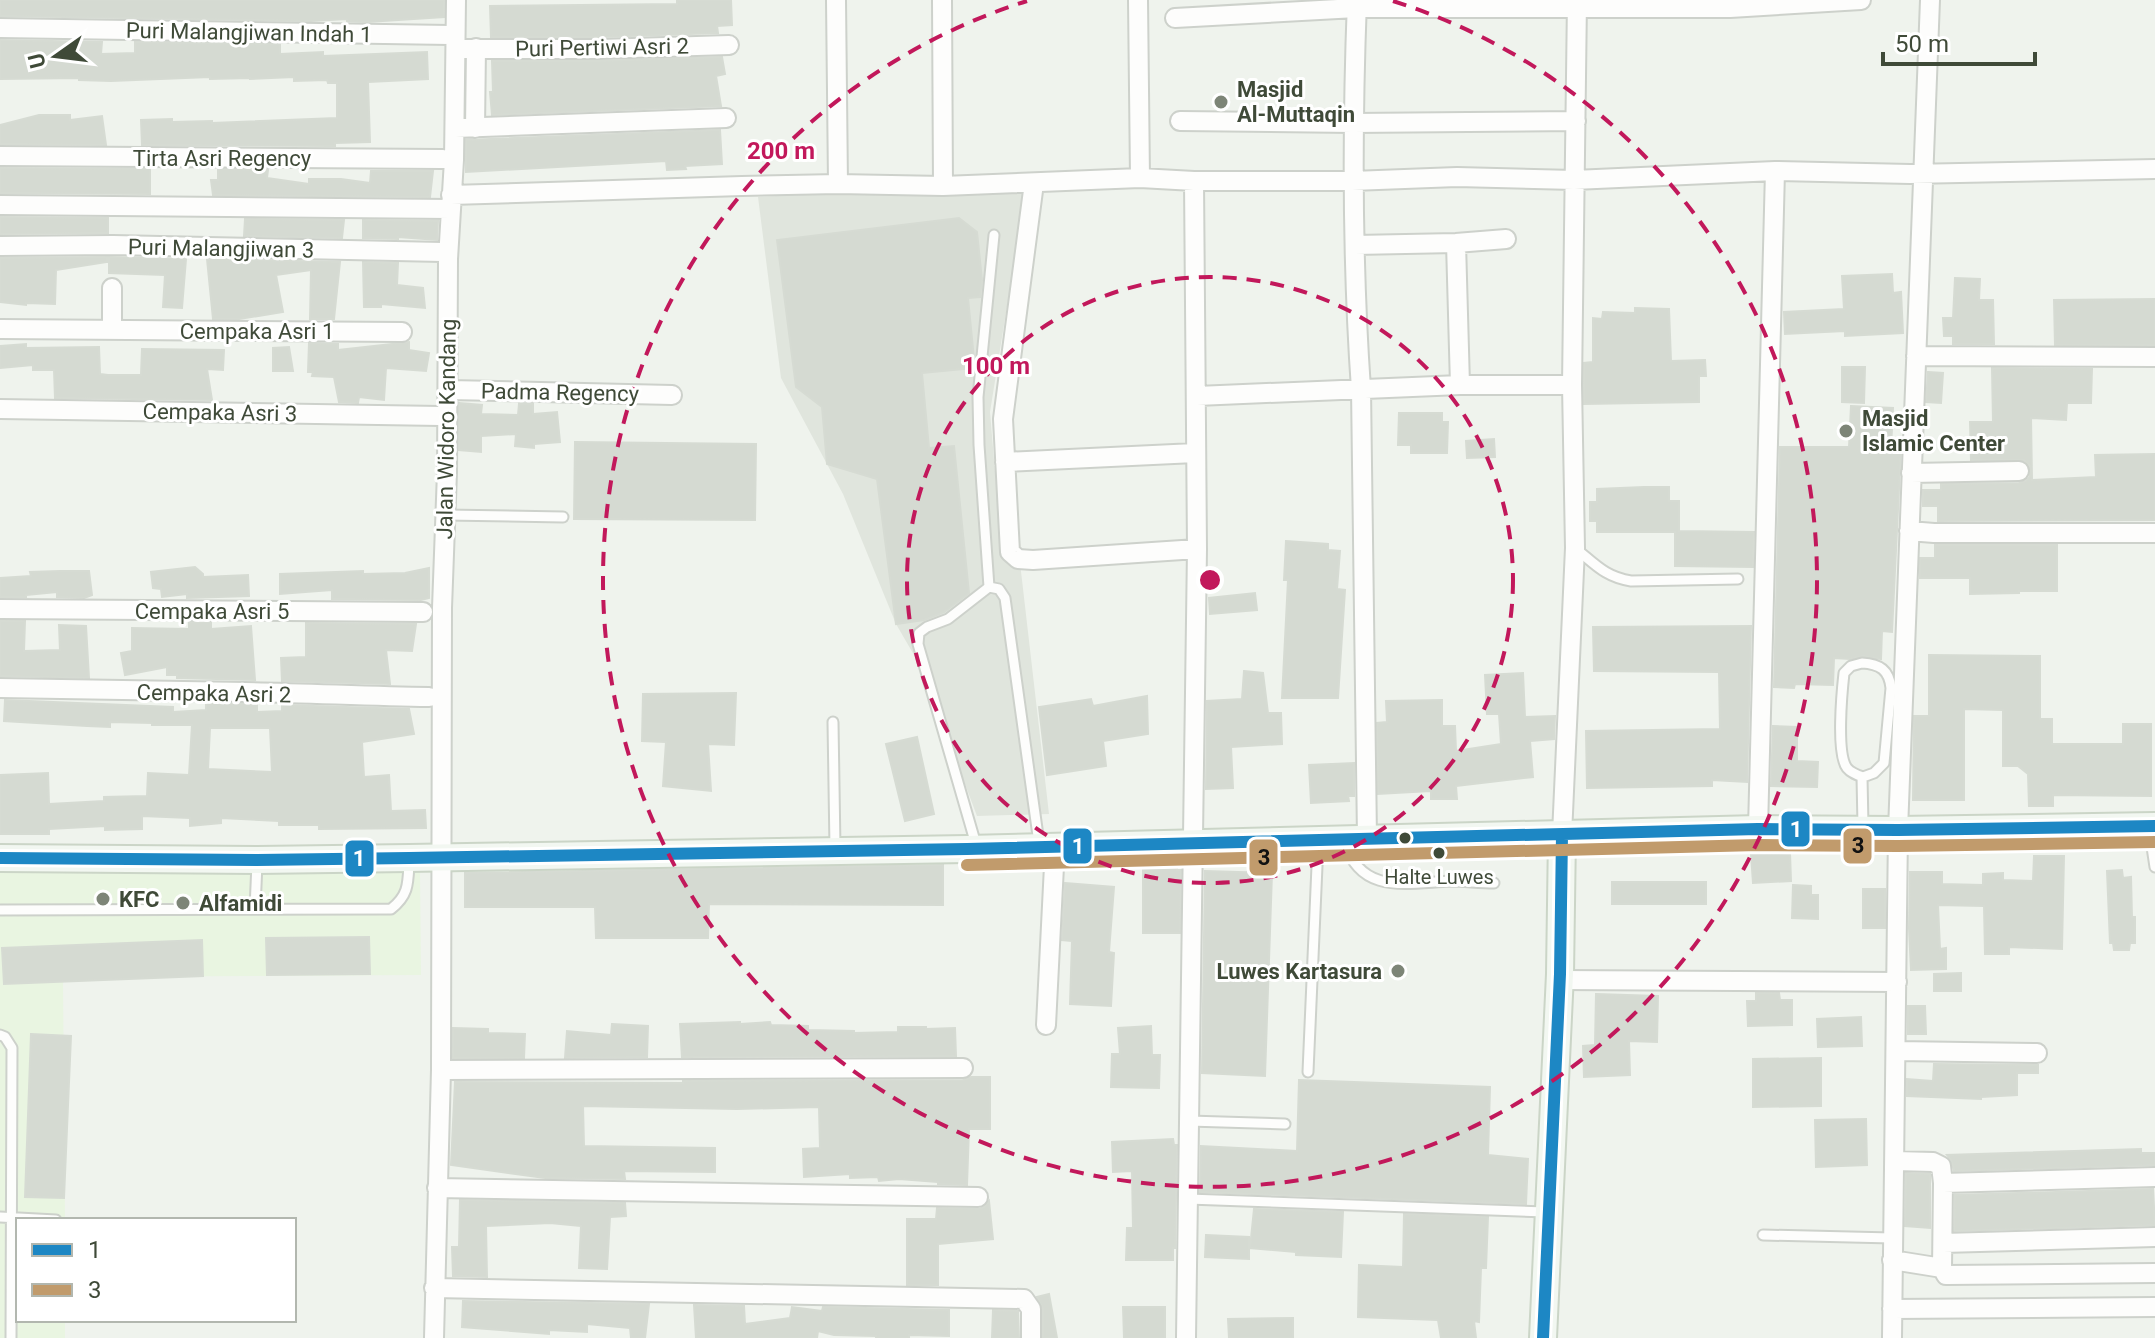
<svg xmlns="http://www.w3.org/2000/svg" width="2155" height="1338" viewBox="0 0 2155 1338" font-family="Roboto,sans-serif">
<rect width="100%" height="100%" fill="#eff3ed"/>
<path fill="#e9f5e1" d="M420 868 421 975 63 977 65 1220H18V1320H65V1338H0V870Z"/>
<path fill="#e0e5dd" d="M1027 182 990 412 1002 555 1019 554 1049 814 977 816 921 667 896 624 843 494 781 378 758 197Z"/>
<path fill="#d5dad2" stroke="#d6dbd3" stroke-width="2" fill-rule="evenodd" d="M0 0H444V17L367 22 347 21V19L311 21 0 16Z
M677 0H731L732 25 717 26 718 33 600 37H491L490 6 677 4Z
M0 40 102 42 101 54 135 53V42L280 44V54L323 52V56L427 52 428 79 368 82 370 142 335 143V146H329L142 145 141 120 172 119V122L212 121V123L337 118V83H328L327 80 294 81V77L250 79V78L210 79V77L111 81 79 80V78L0 79Z
M722 57 725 74 716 76 721 106 492 115 490 92H493L492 61H600Z
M39 115H70V120L102 116 106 145 0 144V125Z
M720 130 722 164 685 166 686 169 667 170 666 161 466 172V140Z
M0 168 150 169V194L0 193Z
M218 169 268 170 267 178 309 184V179H341L370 183 371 171H433L430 197 213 195 211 180H218Z
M0 217 108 218V233L0 234Z
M959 218 977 232 982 280 980 297 968 298 974 359 973 368 922 373 929 448 954 446 969 593 944 612 924 620 896 624 877 479 827 464 822 407 796 387 777 240Z
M245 219 344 220 342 238 244 236Z
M363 220 438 221 437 240 398 237V239L363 238Z
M107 257V262L56 270 55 304 26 303V305L0 302V258Z
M109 257 186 259 182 308 163 307 165 275 109 273Z
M207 259 340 262 334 319H310L311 270 276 275 283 312 239 319H213Z
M363 262 398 263 397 285 423 288 425 308 381 304V307H364Z
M1892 274 1893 293 1901 292 1903 333 1845 336V331L1785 334 1784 312 1844 309 1842 276Z
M1955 278 1980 279 1979 300H1993L1994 344H1953V336H1944L1943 318H1953Z
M2155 299V345H2055L2054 300Z
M1635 308 1669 309 1671 361 1705 360 1706 376H1699V402L1584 404V363L1593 362V318L1602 319 1603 312 1635 313Z
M409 342V350L429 353 426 371 386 368 384 400 359 397 358 403 339 402 334 377 312 376 313 372H308L309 343 338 344V350Z
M26 344V348L99 347 100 374 108 375H141L142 349 224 350 223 370 207 369 212 400 55 398 54 370H33V365L0 368V346Z
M289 347 293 371H273V348Z
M1842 367H1865L1864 403 1842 402Z
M1992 368 2092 369 2091 403H2067L2066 420 2031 418 2032 480 2096 477 2095 455 2155 454V520L1938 521V506H1923V490H1941V484L2019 483 2026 481 2030 476V466L2024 460H1971L1970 422H1993Z
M1928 372 1943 373 1941 403 1926 402Z
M459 403 482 405 481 414 518 415 519 404H533V414L557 412 560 442 534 444V448L515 446 516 434 481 436V452L459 450Z
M1851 406 1893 408 1891 448H1901L1892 632 1882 631 1881 659 1863 656 1850 659 1834 658 1833 685 1795 684 1794 688 1774 687 1780 447H1849Z
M1399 413H1442V422H1448L1447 453H1411V445H1398Z
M1494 439 1495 457 1467 458 1466 441Z
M575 442 756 444 755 520 574 519Z
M1644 487H1669V501H1679V531L1754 532 1753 567 1675 566V532H1597V521H1590V502H1597V489Z
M1286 541 1328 544V550L1340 551 1337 589 1345 590 1338 698H1282L1288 580H1284Z
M1935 545H2057V591H2019V593L1970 594V578H1920V558H1935Z
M195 567 203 574V577L248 575 249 596 187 598V594L162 597 161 589 153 588 151 572Z
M429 568V598L421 600 332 599V590L280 594V574L363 571V574L405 573Z
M60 571H89L92 595 84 598 57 597V592L26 595V597H0V578L31 576 30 572Z
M1255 593 1257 610 1210 614 1209 598Z
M0 621H25L24 651 60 650 59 625 86 626 89 678 0 676Z
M189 622H211V629L251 626 255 680 177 678V675H167V667L125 675 121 653 132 651V628L189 629Z
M306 623 416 624 412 651 386 650 390 684 282 681 281 658 306 657Z
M1751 626 1747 782 1712 780V786L1587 788 1586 731 1720 729 1719 672 1594 671 1593 627Z
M1929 655 2040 656V719H2052V744H2123V724H2151V796L2053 795V806H2029L2028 774 2018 766H2003V710L1964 709V800H1913L1914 716H1929Z
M1244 671 1263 673 1268 713H1281L1282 744 1231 747 1233 788 1206 789 1207 701 1242 699Z
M1523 673 1525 717 1555 716 1554 739 1530 741 1533 777 1456 786 1457 799H1431V791L1378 794 1377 723 1387 722 1386 701 1442 700V726H1455L1456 751 1501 744 1499 714H1487L1485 675Z
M736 693 734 745 708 744 711 791 663 786 666 742 642 741 643 694Z
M1147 696 1148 734 1103 741 1106 766 1047 775 1039 707 1091 699 1093 706Z
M5 700 173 707V712L206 710V703L257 704V712L282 711V705L409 709 414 734 362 742 364 777 389 775 391 811 425 810 426 828 319 829V825H279V821L221 818V823L190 826V818L142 816V829L105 830V826L49 829V834H0V775L48 773 49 804 104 801V797L147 796 148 773 189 775 192 725H152V723L110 722V727L87 726 4 721ZM210 728H270L272 772 208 769Z
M1773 726 1797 727V761L1818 762 1817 787 1771 786Z
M917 737 934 814 905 821 886 744Z
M1354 763V796H1348L1349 801 1311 803 1309 765Z
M1790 853 1791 881 1753 883 1751 854Z
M2034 856H2064L2062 949 2009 947V954H1985L1984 906 1938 905 1940 949 1946 948V969L1911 970 1909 928 1910 872H1942V884L1983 885V874L2003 873V880L2033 881Z
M943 865V905L709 904 708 938H596L595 907H465V873Z
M1143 868H1177V870H1181L1180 933H1143Z
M2122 870 2123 878 2131 877 2132 917H2135V943H2130L2129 950H2114L2113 943H2110L2107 871Z
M1205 871 1272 873 1265 1076 1202 1073Z
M1612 882H1706V904H1612Z
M1065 883 1114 887 1109 952 1114 953 1111 1006 1070 1004 1072 941 1062 940Z
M1793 885 1811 886V895H1818V919L1792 918Z
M1863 889H1885V928H1863Z
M369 937 370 974 267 975 266 938Z
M202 940 203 976 4 984 2 948Z
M1961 973V991H1934V974Z
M1756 993H1779L1780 1000H1792V1025L1748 1026 1747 1001H1756Z
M1596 994 1658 996 1657 1042 1629 1041 1630 1075 1584 1077 1583 1046 1595 1045Z
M1908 1006H1925L1926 1034H1908Z
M1861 1017 1862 1046 1818 1047 1817 1019Z
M740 1022V1024L770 1022 771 1025 808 1026V1030L854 1031V1033L898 1032V1027H926V1029L955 1028 956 1056 682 1057 680 1024Z
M612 1024 648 1026 647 1057 565 1058 567 1031 611 1035Z
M1151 1026 1152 1055H1160L1159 1088 1111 1087 1112 1054H1120L1118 1028Z
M453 1028 488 1029V1033L525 1034 524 1058H453Z
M31 1034 71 1036 64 1198 25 1197Z
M1821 1058V1106L1753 1107V1059Z
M1934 1064 2038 1065V1073H2017V1095L1981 1097V1099L1907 1096V1079L1933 1081Z
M971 1077H990V1129H969L967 1185 938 1184V1182L899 1179 879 1181 878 1177 850 1178V1174L804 1177 803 1149 820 1148 819 1107 737 1109 583 1106 584 1146 715 1148V1172L624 1171 625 1179 545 1178 451 1165 455 1082 683 1083V1081L963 1080Z
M1299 1080 1490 1087 1488 1155 1528 1159 1526 1204 1200 1192 1201 1146 1297 1151Z
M1866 1119 1867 1165 1816 1167 1815 1120Z
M1173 1139 1174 1145H1177L1175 1248H1173V1260H1126L1127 1228H1133L1132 1171 1113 1172 1112 1142Z
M2141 1149V1153H2155V1165L1954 1171 1951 1160 1947 1155Z
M1906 1173 1930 1174V1228L1905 1226Z
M2153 1189 2155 1225 1954 1231 1955 1195Z
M460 1200 625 1203 626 1216 610 1217 607 1269 579 1268 581 1226 550 1223 486 1226 487 1277 453 1276 452 1247H459Z
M989 1201 993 1239 938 1244V1285H907V1219H936L937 1208 979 1209 984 1207Z
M1254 1209 1343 1212 1341 1257 1296 1255V1252L1250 1248Z
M1404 1214 1488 1217 1486 1268H1481L1479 1322 1474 1321 1476 1338H1441L1438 1320 1358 1317 1359 1265 1403 1267Z
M1206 1235 1249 1237V1259L1205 1257Z
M1049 1294 1057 1338H1043V1309L1037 1297Z
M463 1301 649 1304 645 1338H631L630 1328 587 1324V1332L549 1330V1334L462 1327Z
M694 1305 744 1306 745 1324 790 1318 792 1307 822 1311 823 1307 949 1310V1336L909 1335V1338H876V1336L834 1335 818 1331 817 1338H696Z
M1123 1307H1165V1338H1124Z
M993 1310 1018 1311 1019 1338H992Z
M1293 1318V1338H1229L1228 1319Z"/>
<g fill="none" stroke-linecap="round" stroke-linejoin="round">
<g stroke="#cdd1cb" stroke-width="13">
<path id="lane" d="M994 235 978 397 979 445 989 587 999 589 1005 598 1039 843
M445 515 563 517
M1575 548C1595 564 1605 577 1631 581L1738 579
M1862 663C1880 664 1889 670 1891 688L1884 763 1874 773 1863 777C1857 775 1851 773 1847 768 1836 754 1842 691 1844 673L1851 666Z
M833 722 835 848
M1862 777 1863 826
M2149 827 2155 867
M1345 842C1360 895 1407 883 1450 881 1464 881 1479 883 1494 883
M977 848 918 644 919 633 927 627 948 619 989 587
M255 909 257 863
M0 910 391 909C409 895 408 883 409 862
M0 1035 5 1037 12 1048 11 1338
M1308 1072 1318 843
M1189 1121 1285 1124
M1188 1199 1545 1212
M0 1217 56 1220
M1763 1235 1892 1238"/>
</g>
<g stroke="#cdd1cb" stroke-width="22">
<path id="street" d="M836 0 838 184
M942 0 943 186
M1138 0 1140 178
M1357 0C1352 130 1352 260 1361 389L1367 838
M1175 18 1356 8H1730L1861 0
M0 28 450 35
M456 49H600L729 45
M1180 121 1353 123 1576 121
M455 128 726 118
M475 128 476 48
M0 156 443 159
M1034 183 1003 419 1010 552 1018 559 1033 560 1197 549
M451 195 742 186 838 184 943 186 1140 178 1194 181H1352L1457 177 1574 180 1775 171 1910 174 2155 169
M0 205 451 209
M1456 243 1460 385
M1355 245 1456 243 1506 239
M0 246 113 245 442 252
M112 288V330
M0 329 402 332
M1916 356 2155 357
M449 390 672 395
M1197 396 1460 385H1572
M0 409 440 416
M1005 462 1195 453
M1911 473 2019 471
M1909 531 1934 533H2155
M0 609 423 612
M0 688C82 690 163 690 245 692 306 693 367 696 429 697
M1758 829 1775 171
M1562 835 1575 548 1572 385 1577 0
M1559 980 1897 982
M1046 1025 1055 846
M1896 1051 2037 1053
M441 1070 963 1068
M1895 1161 1933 1162 1941 1166 1943 1183 1942 1268 1946 1275 2155 1273
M1943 1183 2155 1177
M437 1188 978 1197
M1943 1243 2155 1237
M1892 1260 1942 1268
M434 1288 1024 1299 1031 1309V1338
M1892 1309 2155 1307
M434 1338 441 1070 442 608 447 472 448 259 454 160 456 0
M1186 1338 1197 549 1194 181
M1892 1338 1898 830 1930 0"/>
</g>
<g stroke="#cbd5c7" stroke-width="30">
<path id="secondary" d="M0 858 257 860 409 858 967 849 1758 829 1898 830 2155 826
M1543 1338 1560 974 1562 835"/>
</g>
<use href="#lane" stroke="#fdfdfc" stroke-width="9"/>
<use href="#street" stroke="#fdfdfc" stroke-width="18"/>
<use href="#secondary" stroke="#f2f7f1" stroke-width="26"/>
<g stroke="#fff" stroke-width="18">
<path id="bus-1" d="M0 858 257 860 409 858 967 849 1758 829 1898 830 2155 826
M1543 1338 1560 974 1562 835"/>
</g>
<g stroke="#fff" stroke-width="18">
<path id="bus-2" d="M967 865 1758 845 1898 846 2155 842"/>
</g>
<use href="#bus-1" stroke="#1d87c4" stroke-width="12"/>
<use href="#bus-2" stroke="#c19b6c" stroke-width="12"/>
</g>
<g fill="none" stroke="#c2185b" stroke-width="4" stroke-dasharray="14 10">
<circle cx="1210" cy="580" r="303"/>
<path d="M1393 1A607 607 0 1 1 1027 1"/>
</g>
<g fill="#7d8577" stroke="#fff" stroke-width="3">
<circle cx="1221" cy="102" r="8"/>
<circle cx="1846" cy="431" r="8"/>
<circle cx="103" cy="899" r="8"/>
<circle cx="183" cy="903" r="8"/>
<circle cx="1398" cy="971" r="8"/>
</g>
<g fill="#3f4a38" stroke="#fff" stroke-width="3">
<circle cx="1405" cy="838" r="7"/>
<circle cx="1439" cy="853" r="7"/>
</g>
<g text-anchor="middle" stroke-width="6" stroke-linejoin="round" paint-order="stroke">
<g font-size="20" fill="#3f4a38" stroke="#fff">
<text x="1439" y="884">Halte Luwes</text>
</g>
<g font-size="22" fill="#3f4a38" stroke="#fff">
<text transform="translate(249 32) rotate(1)" y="8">Puri Malangjiwan Indah 1</text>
<text transform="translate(602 47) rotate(-1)" y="8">Puri Pertiwi Asri 2</text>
<text x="222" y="166">Tirta Asri Regency</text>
<text transform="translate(221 248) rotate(1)" y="8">Puri Malangjiwan 3</text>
<text x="257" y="339">Cempaka Asri 1</text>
<text transform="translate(560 392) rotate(1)" y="8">Padma Regency</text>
<text transform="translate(220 412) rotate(1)" y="8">Cempaka Asri 3</text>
<text transform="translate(446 429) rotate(-89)" y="8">Jalan Widoro Kandang</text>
<text x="212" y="619">Cempaka Asri 5</text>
<text transform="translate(214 693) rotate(1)" y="8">Cempaka Asri 2</text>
</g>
<g font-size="22" font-weight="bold" fill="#3f4a38" stroke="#fff" text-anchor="start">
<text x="1237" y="97">Masjid<tspan x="1237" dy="25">Al-Muttaqin</tspan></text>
<text x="1862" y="426">Masjid<tspan x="1862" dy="25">Islamic Center</tspan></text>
<text x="119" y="907">KFC</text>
<text x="199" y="911">Alfamidi</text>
<text x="1382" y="979" text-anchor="end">Luwes Kartasura</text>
</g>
</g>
<circle cx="1210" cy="580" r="12" fill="#c2185b" stroke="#fff" stroke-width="4"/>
<g font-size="24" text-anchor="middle" font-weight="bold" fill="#c2185b" stroke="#fff" stroke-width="6" stroke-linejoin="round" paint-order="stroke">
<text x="781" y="159">200 m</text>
<text x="996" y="374">100 m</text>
</g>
<g stroke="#fff" stroke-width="3">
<rect x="1780" y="810" width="31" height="38" rx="8" fill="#1d87c4"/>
<rect x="1842" y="827" width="31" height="38" rx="8" fill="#c19b6c"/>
<rect x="1062" y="827" width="31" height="38" rx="8" fill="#1d87c4"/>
<rect x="1248" y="838" width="31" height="39" rx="8" fill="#c19b6c"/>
<rect x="344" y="839" width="31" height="39" rx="8" fill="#1d87c4"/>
</g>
<g font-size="22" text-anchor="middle" font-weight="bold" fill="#fff">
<text x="1796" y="837">1</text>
<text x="1078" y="854">1</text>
<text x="359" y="866">1</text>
</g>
<g font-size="22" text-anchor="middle" font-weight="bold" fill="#111">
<text x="1858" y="853">3</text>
<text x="1264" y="865">3</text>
</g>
<rect x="16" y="1218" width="280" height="104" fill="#ffffff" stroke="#b2b7af" stroke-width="2"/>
<rect x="32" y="1244" width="40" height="12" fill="#1d87c4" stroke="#b2b7af" stroke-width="2"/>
<text x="88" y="1258" font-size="24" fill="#3f4a38">1</text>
<rect x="32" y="1284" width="40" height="12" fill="#c19b6c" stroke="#b2b7af" stroke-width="2"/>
<text x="88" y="1298" font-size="24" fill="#3f4a38">3</text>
<g transform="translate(56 56) rotate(256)" stroke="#ffffff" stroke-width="6" paint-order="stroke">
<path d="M0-6L14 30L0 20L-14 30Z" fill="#3f4a38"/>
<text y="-12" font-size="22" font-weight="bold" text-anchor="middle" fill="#3f4a38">U</text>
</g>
<path d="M1883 52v12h152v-12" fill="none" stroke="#3f4a38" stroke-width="4"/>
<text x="1895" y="52" font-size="24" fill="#3f4a38" stroke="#ffffff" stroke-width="6" paint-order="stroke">50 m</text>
</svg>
